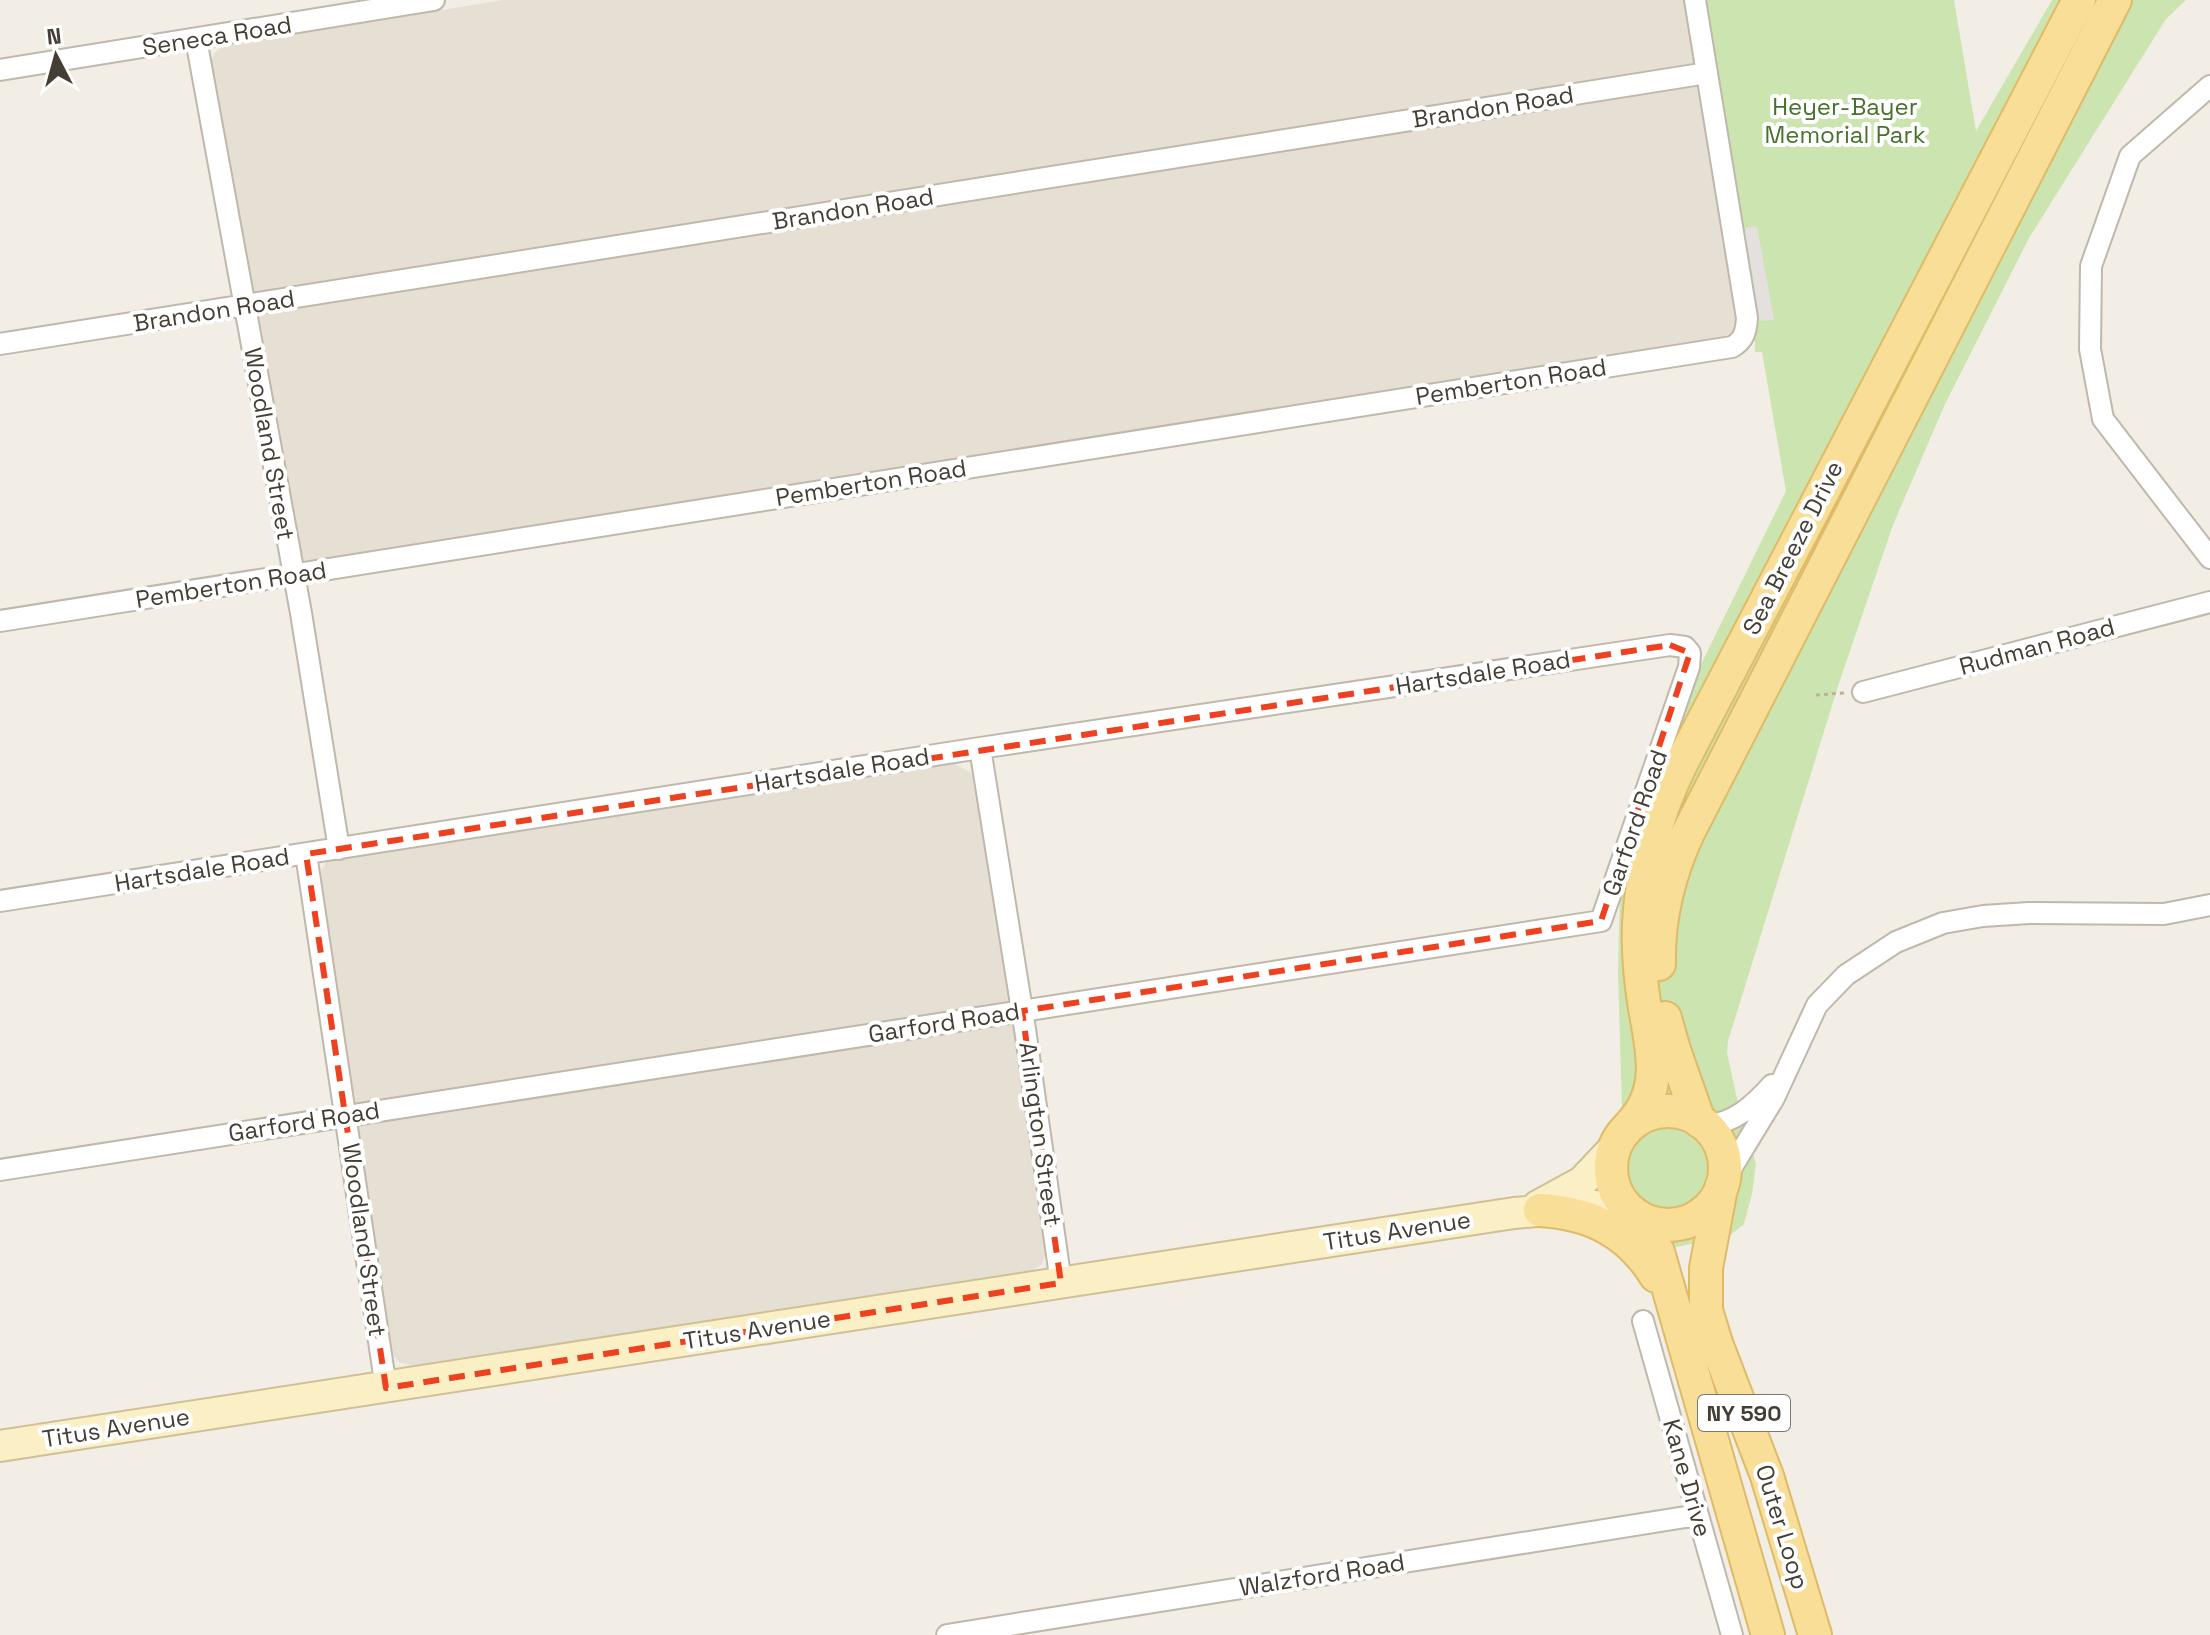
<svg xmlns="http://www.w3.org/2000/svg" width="2210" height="1635" viewBox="0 0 2210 1635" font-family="'Space Grotesk',sans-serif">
<rect width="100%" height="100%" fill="#f2eee5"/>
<path fill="#e5e0d3" d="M503 0H1689L1740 317 1737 328 1719 341 317 562H307L300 557 210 76 211 60 217 50 228 45Z
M949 761 970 772 977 783 1010 988 1047 1250 1042 1264 1027 1274 421 1368 399 1362 388 1349 319 875 326 862 331 858Z"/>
<path fill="#cce4b0" d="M1702 0H1954L1976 131 2052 0H2186L2166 19 2029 238 1945 404 1893 525 1839 683 1728 1041 1727 1053 1738 1103 1756 1164 1752 1194 1744 1224 1728 1237 1671 1248 1597 1231 1572 1171 1600 1142 1622 1109 1618 972 1620 890 1688 691 1786 491 1762 352H1755V327Z"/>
<path fill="#e3e0dd" d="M1757 226 1774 320 1754 321 1738 229Z"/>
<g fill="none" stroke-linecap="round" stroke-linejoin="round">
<g stroke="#bfb8ab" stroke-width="24">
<path id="minor" d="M196 39 301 613 339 849
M0 70 434 0
M2210 86 2130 156 2091 266 2090 349 2103 419 2210 558
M0 344 1707 73
M0 621 1732 347C1744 340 1746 332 1747 318L1695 0
M1863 692 2210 602
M980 748 1025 1029 1061 1283
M306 854 386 1388
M0 901 980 748 1670 645 1685 647 1690 653 1689 667 1601 921 0 1170
M1706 1125C1734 1124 1754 1105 1772 1085
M1724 1180 1774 1098 1817 1005 1846 975 1896 942 1943 923 1983 916 2029 913 2164 914 2210 905
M1643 1321 1732 1635
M947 1635 1698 1515"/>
</g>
<g stroke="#cfc197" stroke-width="34">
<path id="secondary" d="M1538 1206 1582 1182 1615 1147
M0 1446 1514 1213 1595 1206 1629 1210"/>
</g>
<g stroke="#ddbb68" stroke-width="36">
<path id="primary" d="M1659 964C1658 918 1669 874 1688 833L2115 0
M1665 1018 1674 1050 1699 1121
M1611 1168a57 57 0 1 1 114 0a57 57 0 1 1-114 0Z
M1631 1124C1665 1088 1651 1046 1644 1002 1640 976 1638 949 1639 923 1642 867 1657 813 1681 764L2079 0
M1721 1188 1706 1268V1310L1716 1343 1767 1476 1815 1635
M1540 1210C1591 1213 1629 1232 1656 1276
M1642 1219 1658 1252 1768 1635"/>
</g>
<path stroke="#bdb19a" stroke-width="3" stroke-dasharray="4 4" stroke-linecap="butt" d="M1816 695 1844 693"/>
<use href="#minor" stroke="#fff" stroke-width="20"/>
<use href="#secondary" stroke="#fbefc5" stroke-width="30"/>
<use href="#primary" stroke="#f9de97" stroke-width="32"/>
</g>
<path fill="none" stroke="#ee411f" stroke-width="6" stroke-dasharray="16 10" stroke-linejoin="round" d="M1670 645 1690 653 1601 921 1022 1011 1061 1283 386 1388 306 854Z"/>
<g text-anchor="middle" stroke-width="8" stroke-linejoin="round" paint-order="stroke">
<rect fill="#fff" stroke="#7c7872" stroke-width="2" x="1698" y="1395" width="92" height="36" rx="6"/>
<g font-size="22" font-weight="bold" fill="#443e35">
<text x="1744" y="1421">NY 590</text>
</g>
<g font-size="24" fill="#443e35" stroke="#fff">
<text transform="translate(217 36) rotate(-9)" y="8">Seneca Road</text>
<text transform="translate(1493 107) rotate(-9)" y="8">Brandon Road</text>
<text transform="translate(853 209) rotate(-9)" y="8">Brandon Road</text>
<text transform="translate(214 311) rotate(-9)" y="8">Brandon Road</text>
<text transform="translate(1511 382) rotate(-9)" y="8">Pemberton Road</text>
<text transform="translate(269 444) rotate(80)" y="8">Woodland Street</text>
<text transform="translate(871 483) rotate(-9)" y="8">Pemberton Road</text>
<text transform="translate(1793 548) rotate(-63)" y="8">Sea Breeze Drive</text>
<text transform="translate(231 585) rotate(-9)" y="8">Pemberton Road</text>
<text transform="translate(2037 647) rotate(-15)" y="8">Rudman Road</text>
<text transform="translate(1483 673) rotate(-9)" y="8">Hartsdale Road</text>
<text transform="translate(842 770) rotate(-9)" y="8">Hartsdale Road</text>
<text transform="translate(1635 823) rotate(-71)" y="8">Garford Road</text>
<text transform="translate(202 870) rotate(-9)" y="8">Hartsdale Road</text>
<text transform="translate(944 1023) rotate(-9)" y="8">Garford Road</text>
<text transform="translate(304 1122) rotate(-9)" y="8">Garford Road</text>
<text transform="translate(1040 1134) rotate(82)" y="8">Arlington Street</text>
<text transform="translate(1397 1231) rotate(-9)" y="8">Titus Avenue</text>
<text transform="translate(364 1240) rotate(82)" y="8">Woodland Street</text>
<text transform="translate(757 1330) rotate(-9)" y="8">Titus Avenue</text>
<text transform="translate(116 1428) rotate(-9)" y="8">Titus Avenue</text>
<text transform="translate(1687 1478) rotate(74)" y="8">Kane Drive</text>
<text transform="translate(1782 1527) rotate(73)" y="8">Outer Loop</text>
<text transform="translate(1322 1575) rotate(-9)" y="8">Walzford Road</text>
</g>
<g font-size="24" fill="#46722c" stroke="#fff">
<text x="1845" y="115">Heyer-Bayer<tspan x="1845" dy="28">Memorial Park</tspan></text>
</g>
</g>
<g transform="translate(56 56) rotate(354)" stroke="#ffffff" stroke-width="6" paint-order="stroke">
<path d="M0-6L14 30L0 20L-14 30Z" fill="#443e35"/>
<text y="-12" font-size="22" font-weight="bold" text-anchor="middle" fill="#443e35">N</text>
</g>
</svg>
